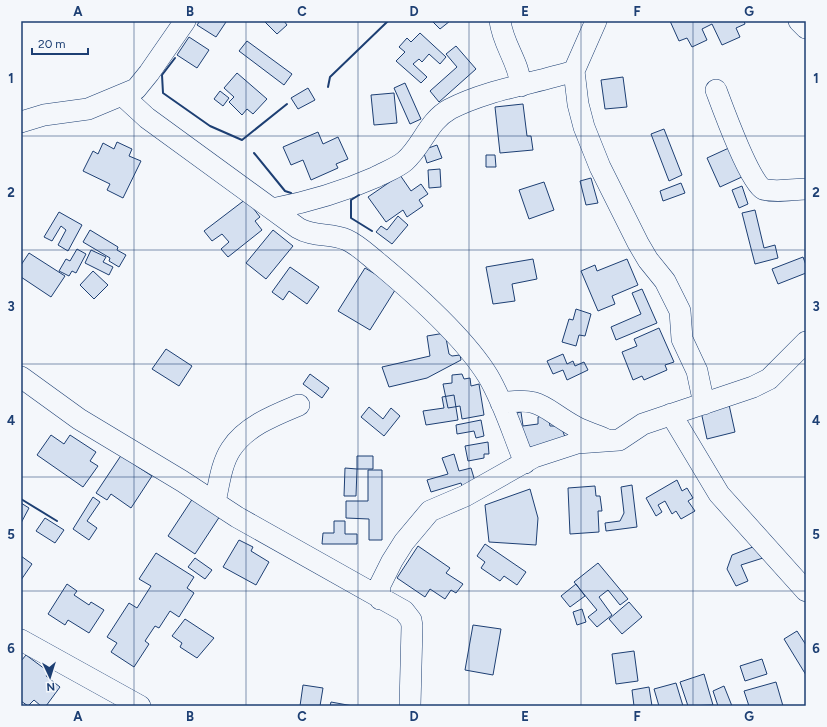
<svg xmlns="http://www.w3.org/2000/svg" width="827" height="727" viewBox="0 0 827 727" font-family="Figtree,sans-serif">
<rect width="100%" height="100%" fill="#f4f7fb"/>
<path fill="#d5e0f0" stroke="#1d3f73" d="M200 21H224L226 22 216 37 197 25Z
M264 21H284L287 25 277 34Z
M432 21H450L440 29Z
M670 21H744L745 24 736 28 740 37 722 45 712 24 702 29 707 40 692 47 687 38 679 41Z
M420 33 446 57 440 64 429 54 422 62 419 59 413 64 427 77 421 83 396 61 405 52 399 47 407 38 411 42Z
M189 37 209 50 197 68 177 55Z
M247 41 292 74 284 85 239 51Z
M456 46 476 69 439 102 430 91 457 67 446 54Z
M237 73 267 99 253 114 247 109 242 115 229 102 234 97 224 88Z
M623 77 627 107 605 109 601 80Z
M405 83 421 119 410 124 394 88Z
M308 88 315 100 298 109 291 98Z
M220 91 229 98 223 106 214 99Z
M394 93 397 123 374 125 371 95Z
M523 104 527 136H531L533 150 500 153 495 107Z
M664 129 682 175 669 181 651 134Z
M318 132 323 144 338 137 348 159 336 164 338 168 311 180 303 160 291 165 283 147Z
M117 142 132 149 129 156 141 161 123 198 107 190 110 184 83 171 93 151 98 154 103 143 114 149Z
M437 145 442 158 427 163 423 150Z
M731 147 744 176 720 187 707 158Z
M486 155H495L496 167H486Z
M440 169 441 187 429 188 428 170Z
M400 175 411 191 421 184 428 194 419 200 423 206 407 217 403 210 386 222 368 197Z
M591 178 598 203 586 205 580 181Z
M544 182 554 210 529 219 519 190Z
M681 183 685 193 663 201 660 191Z
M742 186 748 204 739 208 732 190Z
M246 199 260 217 255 221 262 230 228 257 221 249 229 242 222 234 212 241 204 231Z
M755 210 764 248 775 245 778 258 755 264 742 213Z
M59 212 82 225 68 251 58 245 66 230 61 226 52 241 44 237Z
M398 216 408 225 392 244 376 232 381 226 387 230Z
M90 230 118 247 117 250 126 255 119 267 109 261 110 258 83 242Z
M273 230 293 246 266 279 246 263Z
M77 249 86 254 76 273 72 271 69 276 59 271 66 259 70 261Z
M91 250 106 257 103 262 113 267 109 275 85 263Z
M29 253 65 276 51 297 21 277V265Z
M803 257 806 265V273L778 284 772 269Z
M533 259 537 279 512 284 515 301 493 304 486 267Z
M627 259 638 285 612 296 615 304 598 311 581 271 595 265 597 271Z
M290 267 319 287 307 304 289 291 283 300 272 292Z
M365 268 397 287 370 330 338 311Z
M93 271 108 285 94 299 80 285Z
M642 289 657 323 616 340 611 327 641 314 632 293Z
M576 309 591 314 585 336 579 335 576 346 562 342 569 319 573 320Z
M659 328 674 362 665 365 667 370 644 380 642 376 633 380 622 352 637 346 634 339Z
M445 333 449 354 452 356 460 355 461 360 427 378 389 387 382 367 430 356 427 336Z
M166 349 192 366 179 386 152 369Z
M563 354 567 364 573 361 575 366 584 362 588 370 567 380 563 370 553 374 547 361Z
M310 374 329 388 322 398 303 384Z
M462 374 464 379 470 378 471 386 479 384 484 415 462 419 460 406 448 408 443 384 452 383V375Z
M454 395 458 420 426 425 423 411 444 408 442 397Z
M728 400 735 432 707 439 700 407Z
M369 407 383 419 391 408 400 416 384 436 361 417Z
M521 412 523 426 538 424V417L548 415 550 426H561L566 440 522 449 512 414Z
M481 420 484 436 476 438 474 431 457 434 456 425Z
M51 435 64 444 70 435 96 452 90 461 98 466 83 487 37 455Z
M488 442 489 454H484V458L468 461 465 446Z
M124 451 135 465 152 476 131 508 111 494 107 500 96 493Z
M454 454 459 471 471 468 477 488 464 492 461 483 431 492 427 480 448 474 442 458Z
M357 456H373V469H357Z
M345 468 357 469 356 496H344Z
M368 470H382V540H369V519L346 518V501H368Z
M677 480 682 491 687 488 693 498 688 501 695 511 681 519 676 511 672 514 665 501 658 505 662 512 656 516 646 498Z
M632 485 637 527 606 531 605 523 620 521 624 513 621 487Z
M595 486 596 496H600L602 511H598L599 532 570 534 568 488Z
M530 489 538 518 536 545 489 542 485 505Z
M93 497 100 502 87 521 97 528 89 540 73 529Z
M193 498 220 516 195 554 168 536Z
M21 503 29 508 21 523Z
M45 518 64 530 55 543 36 531Z
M334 521H345V534H357V544H322L323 533H334Z
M239 540 253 547 251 551 269 562 256 585 223 567Z
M485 544 526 572 517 585 504 576 500 581 481 568 485 562 477 556Z
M758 545 763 558 741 565 748 581 736 586 727 569 732 555Z
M418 546 450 568 446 573 463 584 456 593 451 590 445 599 430 589 425 597 397 578Z
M156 553 194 577 187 588 194 593 179 617 170 611 159 628 155 626 145 641 149 644 134 667 111 652 117 643 107 637 129 603 137 608 151 586 139 579Z
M21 556 32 564 21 580Z
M195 558 212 570 205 579 188 567Z
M598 563 628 599 620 605 608 590 599 597 612 615 597 627 588 617 597 610 574 582Z
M67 584 77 591 74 595 89 605 91 602 104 610 89 633 68 620 65 625 48 614Z
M576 584 585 596 570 607 561 596Z
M629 602 642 617 622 634 609 619Z
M582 609 586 622 577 625 573 612Z
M185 619 214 638 197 658 180 647 182 643 172 636Z
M473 625 501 629 493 675 465 670Z
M797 631 806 645V675L784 639Z
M634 651 638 681 616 684 612 654Z
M26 655 49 672 46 676 60 687 46 706H41L34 700 28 706 21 701V661Z
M762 659 767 674 745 681 740 666Z
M704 674 713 705 688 706 680 682Z
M776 682 783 706H749L744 691Z
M676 683 683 706H659L654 689Z
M303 685 323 688 320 706H300Z
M724 686 732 706H718L713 691Z
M649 687 652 706H634L632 690Z
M331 702 353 706H330Z"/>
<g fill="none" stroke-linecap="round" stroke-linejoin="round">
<g stroke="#1d3f73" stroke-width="22">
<path id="minor" d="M500 21C503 45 519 62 521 86
M596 21 574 71 578 104 584 127 600 167 638 243 648 260 665 281 680 311 682 339 697 371 704 404
M799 21 806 28
M716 90C722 106 750 183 763 189 775 193 794 189 806 189
M123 96 147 118 298 228C313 237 332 233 347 240 358 245 367 254 377 262 412 291 464 337 488 376 504 403 513 434 525 463
M21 122 44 115 88 109 136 89 149 73 185 21
M272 209C308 202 342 192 376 177 385 172 397 168 405 161 423 145 428 121 450 109 489 89 533 84 574 71
M21 377 79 419 182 481 237 517 404 611 411 620 412 626 410 706
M501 403C542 396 543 409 576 427 585 432 595 434 605 439
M671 414 719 494 806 591
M215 502C219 485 221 464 231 449 246 426 275 415 299 405
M380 599V585L392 561 404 542 430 511 465 496 534 457 577 443 619 440 643 424 753 387 769 379 806 342
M21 640 140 706"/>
</g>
<use href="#minor" stroke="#f4f7fb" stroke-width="21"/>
<path stroke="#1d3f73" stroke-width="2" d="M175 58 162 75 163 93 210 126 242 140 287 104
M328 87 330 77 388 21
M254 153 285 191 291 193
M359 195 351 200V218L372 231
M21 499 57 521"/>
</g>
<path fill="none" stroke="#1d3f73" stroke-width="1" stroke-opacity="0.55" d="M134 21V706M246 21V706M358 21V706M469 21V706M581 21V706M693 21V706M21 136H806M21 250H806M21 364H806M21 477H806M21 591H806"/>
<rect width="827" height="727" fill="none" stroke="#f4f7fb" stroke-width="44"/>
<g transform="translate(50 677) rotate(176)" stroke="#f4f7fb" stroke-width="3" paint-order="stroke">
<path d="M0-3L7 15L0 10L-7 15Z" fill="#1d3f73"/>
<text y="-6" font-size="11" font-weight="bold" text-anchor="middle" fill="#1d3f73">N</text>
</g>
<path d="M32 48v6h56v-6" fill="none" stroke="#1d3f73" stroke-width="2"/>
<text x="38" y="48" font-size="12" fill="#1d3f73" stroke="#f4f7fb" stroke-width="3" paint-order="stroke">20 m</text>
<rect x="22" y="22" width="783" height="683" fill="none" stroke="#1d3f73" stroke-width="1.5"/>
<g font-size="13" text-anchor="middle" font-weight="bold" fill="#1d3f73">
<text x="78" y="16">A</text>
<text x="190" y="16">B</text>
<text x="302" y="16">C</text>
<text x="414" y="16">D</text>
<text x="525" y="16">E</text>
<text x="637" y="16">F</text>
<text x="749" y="16">G</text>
<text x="11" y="83">1</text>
<text x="816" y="83">1</text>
<text x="11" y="197">2</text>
<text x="816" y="197">2</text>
<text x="11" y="311">3</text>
<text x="816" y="311">3</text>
<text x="11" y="425">4</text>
<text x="816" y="425">4</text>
<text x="11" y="539">5</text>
<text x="816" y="539">5</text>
<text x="11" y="653">6</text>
<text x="816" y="653">6</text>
<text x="78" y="721">A</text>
<text x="190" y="721">B</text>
<text x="302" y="721">C</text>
<text x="414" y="721">D</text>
<text x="525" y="721">E</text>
<text x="637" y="721">F</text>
<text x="749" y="721">G</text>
</g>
</svg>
